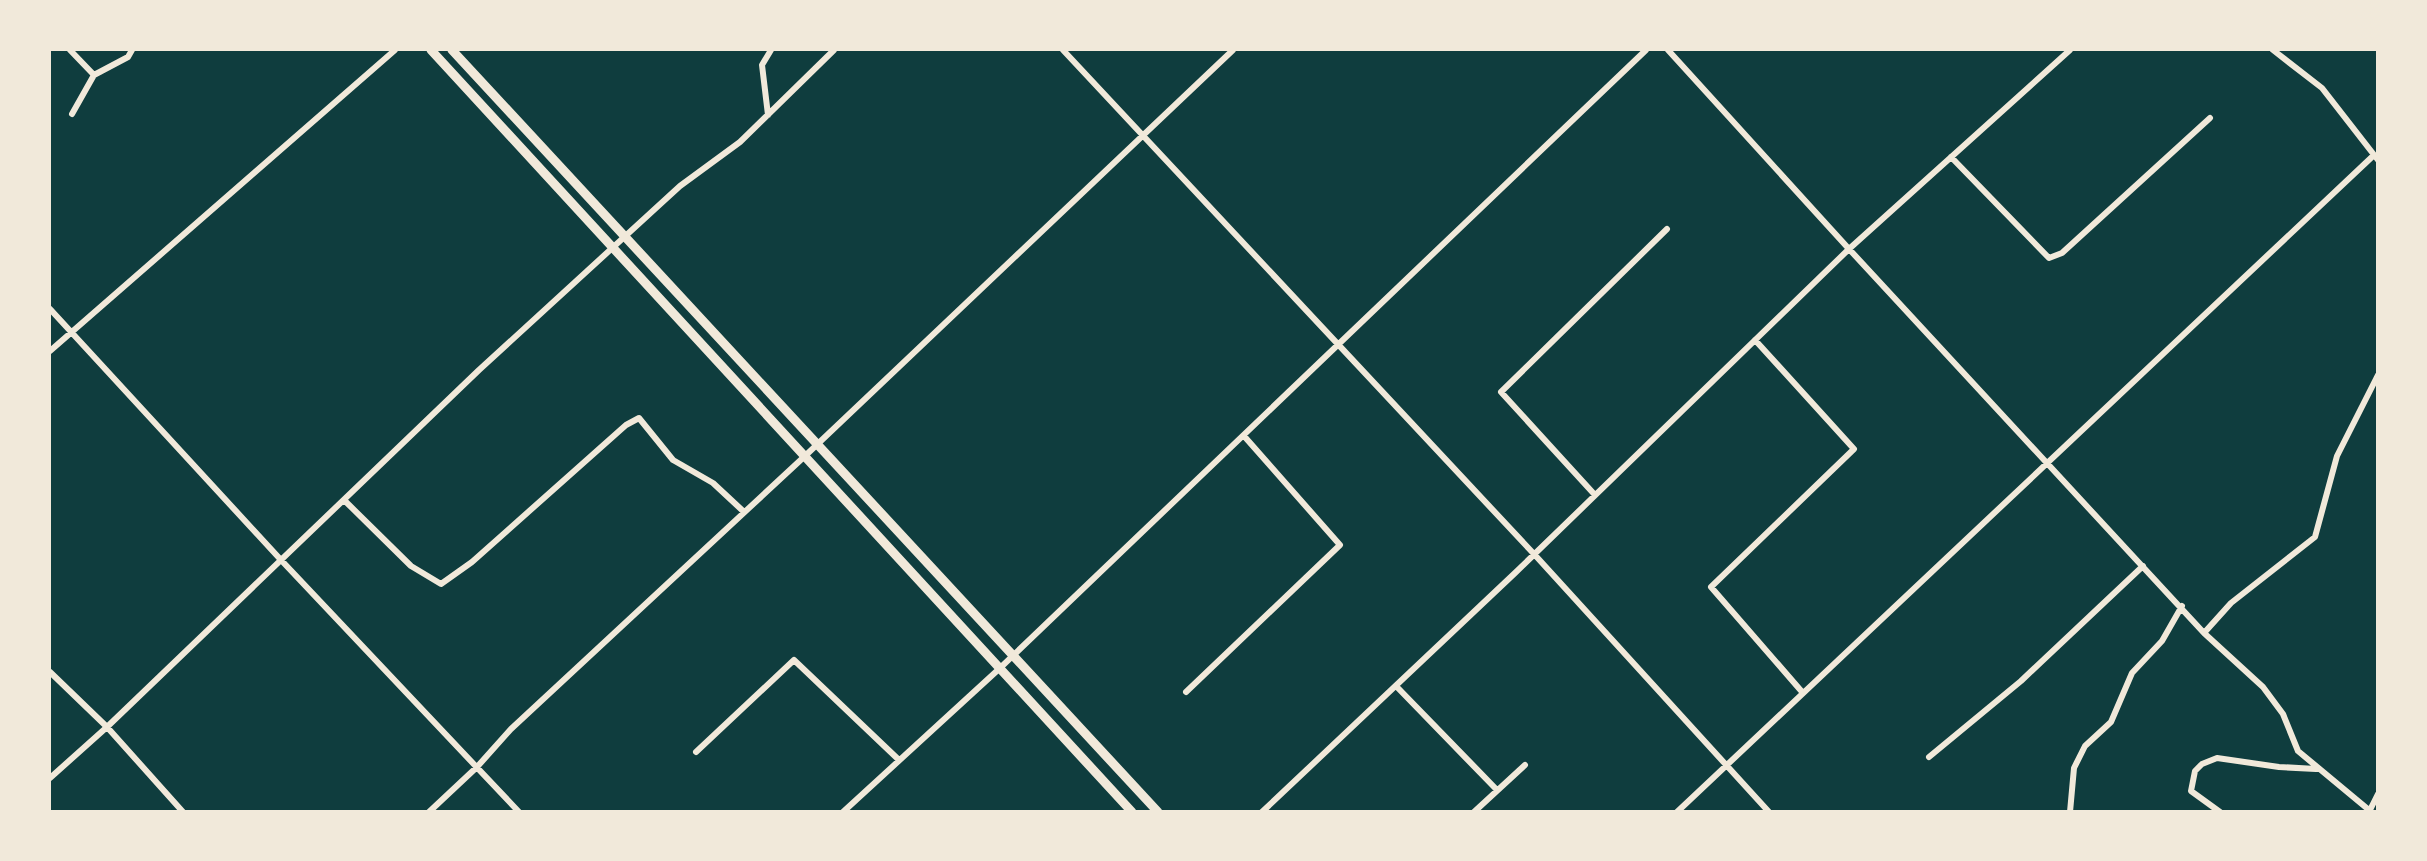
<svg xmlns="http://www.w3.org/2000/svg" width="2427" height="861" viewBox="0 0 2427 861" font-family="'Work Sans',sans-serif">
<rect width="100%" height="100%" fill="#0f3d3e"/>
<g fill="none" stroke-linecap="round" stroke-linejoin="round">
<path stroke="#f1e9da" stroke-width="6" d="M70 50 94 75 72 114
M1063 50 1534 554 1769 812
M1668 50 1849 249 2204 633 2263 687 2283 714 2298 751 2369 810
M2273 50 2322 88 2378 160
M94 75 128 57 132 50
M768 115 762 65 771 50
M1951 157 2049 258 2062 253 2210 118
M50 309 281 560 519 812
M1755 340 1854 449 1711 587 1803 693
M50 351 395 50
M1595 495 1501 392 1667 229
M344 500 411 566 441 584 472 562 626 425 639 418 673 460 713 483 743 511
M2204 633 2231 603 2315 537 2337 456 2378 375
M50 672 107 727 183 812
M1396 686 1497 790
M1186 692 1340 545 1244 436
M696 752 794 660 899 760
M1929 757 2021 681 2143 566
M50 778 107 727 479 370 680 186 740 142 834 50
M429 812 477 767 511 729 805 456 1233 50
M843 812 999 669 1646 50
M1262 812 1515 573 1849 249 2070 50
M1474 812 1525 765
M1677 812 2373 156
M2070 812 2074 768 2085 746 2111 722 2132 673 2162 641 2182 606
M2220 812 2191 791 2195 771 2202 764 2217 758 2279 767 2316 769
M2369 812 2378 794"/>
<path stroke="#f1e9da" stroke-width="9" d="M431 50 1132 812
M452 50 1158 812"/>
</g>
<rect width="2427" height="861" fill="none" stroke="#f1e9da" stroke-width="102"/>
</svg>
